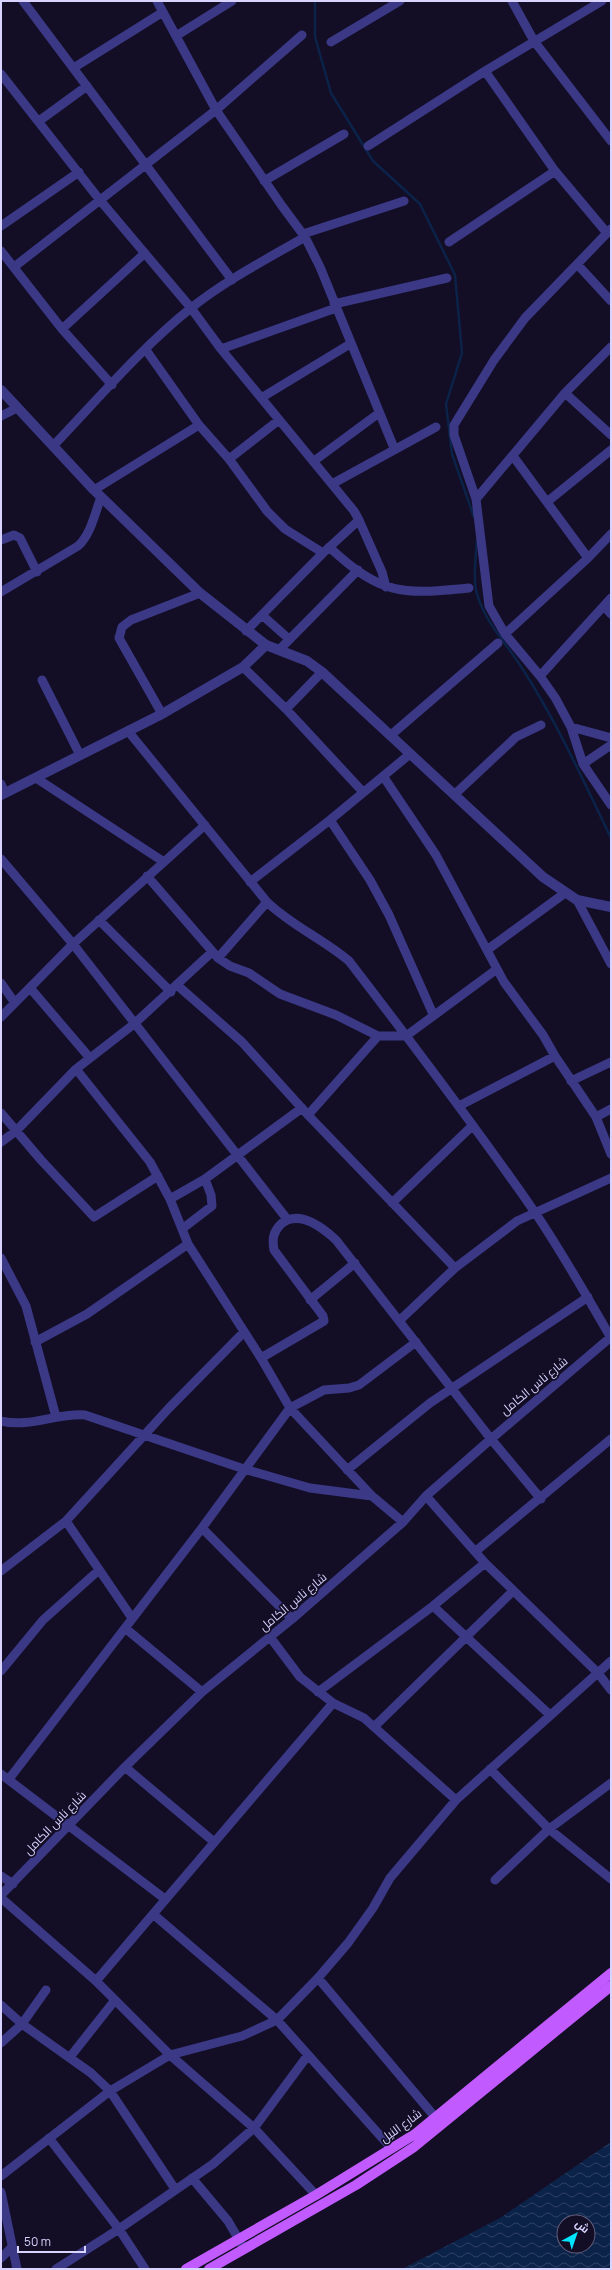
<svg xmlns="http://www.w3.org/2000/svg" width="612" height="2270" viewBox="0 0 612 2270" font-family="Manrope,Cairo,sans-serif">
<defs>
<pattern id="water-waves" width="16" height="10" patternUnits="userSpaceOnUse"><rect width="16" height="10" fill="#0b2249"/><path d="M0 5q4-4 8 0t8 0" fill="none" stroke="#2e4164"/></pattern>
</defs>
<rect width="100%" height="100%" fill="#130e26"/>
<path fill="url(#water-waves)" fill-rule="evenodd" d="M611 2142V2269H402L500 2218ZM564 2222H588V2246H564Z"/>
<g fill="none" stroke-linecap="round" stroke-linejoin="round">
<path stroke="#0b2249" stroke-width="2.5" d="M315 1V37L331 93 373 161 420 204 455 275 462 353 446 404 452 454 474 517
M477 541C476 556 473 575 476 590 483 620 504 640 520 665 556 720 583 780 611 838"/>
<path stroke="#3b3886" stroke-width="9" d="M23 1 232 280
M157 1 216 110 282 206 305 237 320 267 394 448
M512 1 534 41 611 141
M176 36 232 1
M331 42 400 1
M75 67 163 12
M485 71 555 171 607 233
M1 74 99 199 191 308 221 349 354 511 359 520 323 553 246 631
M39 121 87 86
M368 146 485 71 602 1
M264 181 344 134
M1 226 79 172
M611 229 525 318 494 360 454 425V435L476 499 489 606 505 634 540 676 556 699 571 727 583 764 611 805
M303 234 404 201
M449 242 555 171
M1 251 62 329 112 385
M577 264 611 301
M14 267 216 110 302 35
M334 304 447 278
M62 329 145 253
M221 349 336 308
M146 350 199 425 229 459 267 511 285 529 323 553
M565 393 611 435
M261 398 350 344
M1 416 17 408
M53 446C97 400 142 347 191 308 226 280 267 259 305 237
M513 456 588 558 611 534
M229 459 279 420
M314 461 379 413
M332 484 436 427
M94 490 199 425
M476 499 565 393 611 347
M547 502 611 450
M359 520 382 572 386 587
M1 540 14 535 20 538 37 572
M329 547C381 595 401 595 469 588
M1 592 78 546C91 534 95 513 101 497
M604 606 611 614
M262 615 289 639
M505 634 588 558
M279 650 358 570
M243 667 286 709 363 792
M540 676 611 598
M42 680 80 755
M286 709 322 672
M162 714 119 638 122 627 131 620 200 593
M571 727 611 738
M128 731 267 902C292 926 323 939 349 961 412 1043 475 1126 534 1211 562 1252 586 1295 611 1338
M391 735 498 643
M583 764 611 745
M383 776 436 855 504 982 543 1035 555 1056 596 1117 611 1154
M36 778 164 862
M1 784 5 793
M454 795 516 737 541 725
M330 820 370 880 389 915 433 1014
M1 859 73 944 287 1219
M147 876 218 958 230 966 249 973 280 994 336 1015 378 1036H406L497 969
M250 882 330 820 410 754
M577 900 611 964
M99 920 171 992
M487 950 565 893
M218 958 267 902
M1 983 15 1003
M177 985 242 1042 308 1115 455 1268
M31 989 89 1057
M1 1017 73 944 205 825
M76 1069 150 1162 170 1199 188 1244 261 1358 290 1408 372 1496 403 1522
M571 1081 611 1062
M459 1106 555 1056
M1 1113 41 1160 94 1217 158 1176
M308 1115 378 1036
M596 1117 611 1109
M1 1142 16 1131 76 1069 134 1024 212 952
M170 1199 205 1179 302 1108
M392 1203 472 1126
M182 1229 212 1206 211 1195 205 1179
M1 1258 26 1306 56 1417
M310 1300 355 1263
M399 1321 455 1268 517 1221 611 1178
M35 1342 87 1314 188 1244
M261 1358 324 1321 323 1316 274 1250C272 1239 273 1232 281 1224 299 1209 322 1227 336 1240L491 1439 541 1499
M1 1421C30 1428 56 1413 85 1415L244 1469 310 1488 372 1496
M347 1470 430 1403 588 1297
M426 1496 485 1563 598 1673 611 1690
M66 1521 132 1618
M202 1528 292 1619
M476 1551 611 1439
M1 1571 66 1521 169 1408 244 1332
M433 1606 550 1715
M125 1628 202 1692
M270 1637 300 1677 333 1703 364 1718 456 1800
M1 1671 43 1620 99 1570
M318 1692 433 1606 485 1563
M375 1726 513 1591
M125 1767 213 1841
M490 1769 549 1829 611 1879
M1 1774 165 1899
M9 1779 202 1528 290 1408 324 1390 349 1388 359 1385 416 1342
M1 1876 13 1884
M495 1880 549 1829 611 1783
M1 1895 125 1767 202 1692 292 1619 403 1522 426 1496 491 1439 611 1337
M1 1898 96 1981 170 2055 254 2128 316 2195
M153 1914 277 2020 392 2149
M318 1978 435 2117
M96 1981 333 1703
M1 2005 22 2024 91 2073 110 2091 175 2189
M1 2043 22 2024 46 1990
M70 2057 115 2000
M49 2138 119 2229 145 2269
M1 2176 110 2091 170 2055 242 2036 277 2020 318 1978 348 1943 373 1908 390 1878 456 1800 611 1661
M192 2178 228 2221 242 2245
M1 2192 17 2269
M1 2258 12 2247
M56 2269 119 2229 213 2164 254 2128 308 2055"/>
<path stroke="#3b3886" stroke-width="10" d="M1 390 94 490 200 593 266 645 307 661 322 672 543 877 577 900 611 907
M1 795 162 714 243 667 266 645"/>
<path stroke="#c25bff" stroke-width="10" d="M186 2269 316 2195 415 2134 611 1973
M209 2269 356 2185 414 2147 611 1986"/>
</g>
<g text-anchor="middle" stroke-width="3.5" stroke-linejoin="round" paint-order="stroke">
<g font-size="12" fill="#d9d4ff" stroke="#130e26">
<text transform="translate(534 1386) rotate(-40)" y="4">شارع ناس الكامل</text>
<text transform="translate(293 1602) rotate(-40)" y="4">شارع ناس الكامل</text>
<text transform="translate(55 1823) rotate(-46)" y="4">شارع ناس الكامل</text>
<text transform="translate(401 2126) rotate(-36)" y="4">شارع النيل</text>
</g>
</g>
<rect width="612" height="2270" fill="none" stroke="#d9d4ff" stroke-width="4"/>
<g transform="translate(576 2234) rotate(40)"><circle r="19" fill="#130e26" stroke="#625d7d"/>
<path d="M0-3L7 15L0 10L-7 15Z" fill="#00e5ff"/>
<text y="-6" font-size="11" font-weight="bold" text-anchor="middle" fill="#d9d4ff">ش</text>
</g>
<path d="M18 2246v6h67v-6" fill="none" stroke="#d9d4ff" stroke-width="2"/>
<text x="24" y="2246" font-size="12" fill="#d9d4ff" stroke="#130e26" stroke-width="3" paint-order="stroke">50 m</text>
</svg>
